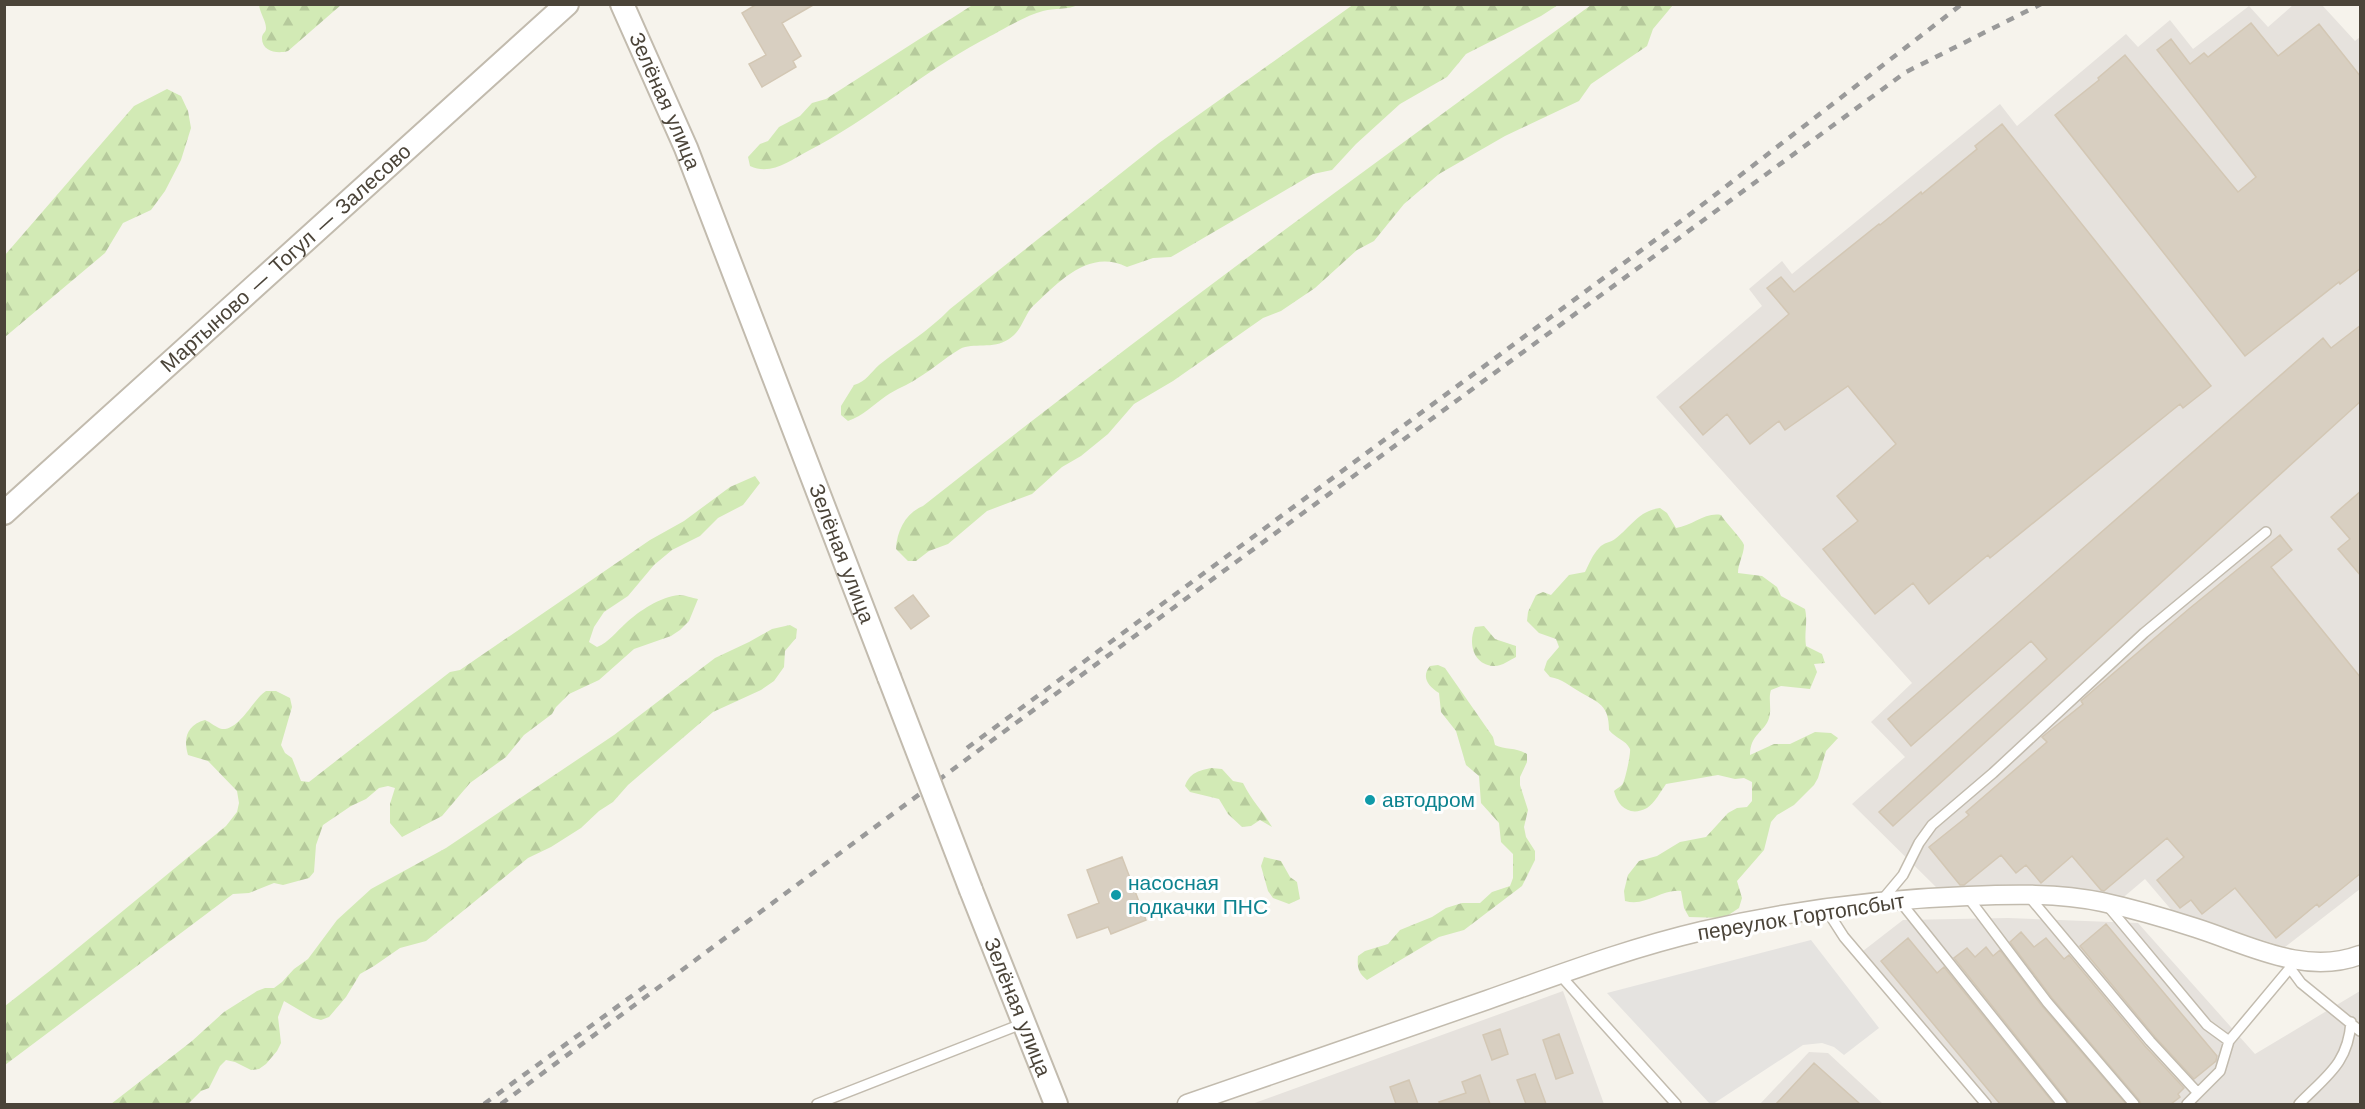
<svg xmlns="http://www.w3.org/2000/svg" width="2365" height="1109" viewBox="0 0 2365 1109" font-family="'Work Sans',sans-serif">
<defs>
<pattern id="forest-firs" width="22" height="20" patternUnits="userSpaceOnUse" patternTransform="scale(1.5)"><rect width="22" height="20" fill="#d2eab5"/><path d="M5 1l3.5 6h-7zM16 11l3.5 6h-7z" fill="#b6ca9c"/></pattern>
</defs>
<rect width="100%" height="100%" fill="#f6f3ec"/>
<path fill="#e6e2dd" d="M2293 5H2322L2355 41 2360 37V889L2285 947 2174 913 2145 879 2119 901 1940 891 1852 804 1905 757 1871 722 1912 683 1656 397 1762 306 1749 289 1782 261 1792 274 2000 104 2017 126 2126 34 2138 47 2170 20 2193 49 2249 6 2268 27Z
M2008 918 2138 923 2255 1054 2360 991V1104H1987L1863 951 1903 920Z
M1563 991 1604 1104H1252Z
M1809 1052 1828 1053 1883 1104H1760Z"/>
<path fill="url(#forest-firs)" d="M974 4 1078 5C1067 10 1055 8 1043 11 1024 16 999 32 981 41 921 73 869 120 808 151 789 161 771 176 750 166L748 157 760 144 768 141 779 127 800 116 812 103 826 99Z
M1354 4 1558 5 1541 16 1466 54 1447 77 1400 104 1356 144 1332 170 1313 174 1171 257 1153 258 1127 267C1089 248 1059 282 1033 306 1024 315 1022 331 1009 339 993 350 973 342 960 349 945 358 933 369 918 378 908 385 896 389 886 396 873 405 863 416 848 421L841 415V406L854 385C866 382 871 372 879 365 903 346 929 331 950 309L1159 143Z
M259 5V4L341 5 288 51C278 54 261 52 262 37 263 32 266 33 266 28 266 21 260 13 259 5Z
M1591 5H1673L1653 29 1647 46 1591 84 1579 101 1505 136 1439 174 1404 204 1374 241 1357 250 1315 288 1281 311 1263 318 1173 381 1134 404 1108 434 1081 456 1062 467 1032 494 987 511 948 544 929 551 916 561H908L896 549C897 530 906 513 923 506 1142 333 1366 169 1591 5Z
M167 89 181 96 188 111 191 128 181 160 165 191 151 210 123 223 105 253 5 337V255L134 106Z
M755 476 760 483 743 505 718 518 700 536 672 550 654 565 628 596 604 612 594 627 589 642 597 647C609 642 616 632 626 623 639 611 660 597 679 595 685 595 692 598 698 599L689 621 680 630 671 636 634 649 599 680 569 694 556 707 552 714 524 735 506 757 470 783 442 816 402 837 390 823V804L395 788 388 786 379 788 366 799 351 806 323 825 316 845 314 872 309 878 283 885 274 883 249 893 233 894 5 1065V1006L56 966 226 826 237 812 239 803 237 791 208 761 188 755C183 738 187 725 205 720 210 722 217 728 222 729 240 730 253 699 266 691H276L290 698 292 707 281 745 285 753 292 758 301 781 309 782 450 672 460 670 650 540 684 521 730 487Z
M1660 508 1667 513 1676 528C1692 526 1705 512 1721 515 1725 522 1743 540 1744 545 1744 554 1738 564 1738 573L1762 576 1777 587 1781 596 1805 609C1808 621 1804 633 1806 646L1822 654 1825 663 1814 664 1817 672 1810 689 1781 686 1771 690C1768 699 1772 709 1769 718 1765 732 1750 734 1750 755L1774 744H1790L1815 732 1831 733 1838 738 1826 751 1818 778 1814 785 1794 805 1777 815 1771 822 1764 850 1737 881 1742 898 1739 908 1724 918 1689 917 1684 908 1681 891C1661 889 1646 907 1625 901L1624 891 1628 875 1639 861 1657 856 1680 842 1706 837 1728 813 1737 808 1747 807 1752 801V782L1744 778 1735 779 1718 775 1666 784C1661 791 1654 804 1647 808 1630 817 1618 807 1614 791 1616 789 1620 787 1622 785 1625 782 1631 753 1630 749 1626 740 1615 738 1609 730 1609 705 1599 703 1580 692 1570 686 1562 679 1550 677L1544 670 1547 661 1559 647 1556 639 1539 633 1527 621 1528 612 1536 595 1543 592 1551 595 1569 575 1585 572C1589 564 1593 554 1599 548 1604 542 1610 543 1615 539 1631 527 1638 511 1660 508Z
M790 625 797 629 796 638 785 651 784 667 774 681 761 690 713 712 628 785 613 802 599 811 581 828 551 847 528 858 426 941 400 948 374 966 360 974 346 997 329 1017 321 1020 313 1018 284 1001 278 1017 281 1043 277 1051 266 1064 259 1069 251 1070 235 1062 226 1060 220 1066 209 1088 201 1091 188 1104H111L192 1041 224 1012 257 991 265 988H274L282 982 294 969 308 959 337 920 371 889 446 848 614 735 715 658 749 642 772 629Z
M1484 626 1495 639 1516 646V657C1510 660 1501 667 1493 666 1473 664 1468 643 1475 627Z
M1438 665 1445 668 1493 737 1495 745C1505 750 1516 747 1527 754V762L1520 777V785L1528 810 1524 827 1526 837 1535 851V860L1522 886 1464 930 1439 937 1367 980C1358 973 1357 967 1358 956L1365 951 1388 944 1400 930 1432 917 1446 908 1462 903H1480L1492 892 1510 886 1513 878V854L1501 842 1499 823 1481 803 1479 776 1466 765 1456 731 1441 712 1439 693C1428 686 1421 677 1430 666Z
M1211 768 1222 769 1233 781 1243 783C1251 800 1263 811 1272 827L1260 820 1251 826 1242 827 1228 814 1219 799 1190 792 1185 786C1190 772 1199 771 1211 768Z
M1264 857 1281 861 1290 877 1297 882 1300 899 1289 904 1273 898 1268 891 1261 866Z"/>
<path fill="#e5e3e0" d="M1811 940 1879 1028 1844 1055 1834 1047 1822 1043 1803 1045 1713 1104H1710L1607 993Z"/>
<path fill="#d8cfc1" stroke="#d3c7b4" stroke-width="1.5" d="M757 4H815L782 23 801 56 793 61 796 67 762 87 749 64 766 55 742 13Z
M2251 23 2278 56 2319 24 2361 77V268L2340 284 2339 282 2245 356 2055 115 2099 80 2098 78 2125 55 2238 192 2256 177 2157 50 2171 39 2190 64 2204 53 2208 57Z
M2002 124 2211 386 2183 408 2180 404 1990 558 1988 555 1929 604 1913 583 1875 614 1823 549 1858 521 1837 496 1896 444 1848 386 1785 430 1779 421 1750 444 1727 414 1703 435 1680 407 1789 314 1767 288 1781 277 1794 292 1879 224 1880 225 1921 192 1922 194 1977 149 1975 146Z
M2361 325V401L1893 826 1879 812 2047 659 2031 641 1911 746 1888 719 2323 338 2331 348Z
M2361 491V576L2338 549 2350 539 2331 517Z
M2280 535 2292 550 2271 567 2361 678V873L2319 907 2317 904 2276 938 2235 888 2202 914 2191 900 2180 908 2157 880 2184 857 2167 838 2104 891 2101 890 2072 856 2041 883 2026 865 2016 873 2001 855 1964 885H1960L1929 847 1969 815 1966 812 2047 742 2042 737 2083 704 2081 701 2190 608Z
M913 595 929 616 911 629 895 608Z
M1122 857 1146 920 1111 934 1108 927 1077 938 1068 915 1099 903 1087 870Z
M2106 924 2217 1056 2216 1061 2194 1079 2155 1037 2080 946Z
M2021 932 2034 947 2046 938 2064 959 2069 955 2145 1046 2184 1088 2178 1094 2180 1097 2171 1104H2141L2139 1100 2052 998 2010 942Z
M1908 938 1937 973 1944 967 2054 1104H2000L1881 961Z
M1986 947 1993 956 2000 950 2042 1006 2126 1104H2069L2067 1100 1954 958 1967 948 1975 957Z
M1500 1029 1508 1054 1492 1060 1483 1035Z
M1559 1034 1573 1073 1556 1079 1543 1040Z
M1814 1063 1860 1104H1776Z
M1535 1074 1546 1104H1526L1517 1080Z
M1480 1075 1490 1104H1440L1439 1102 1466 1093 1462 1082Z
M1409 1080 1418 1104H1396L1390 1087Z"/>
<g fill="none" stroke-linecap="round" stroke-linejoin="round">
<g stroke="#c2bbae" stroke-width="12">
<path id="service" d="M2027 894 2150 1041 2198 1093
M1967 896 2047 1002 2134 1104
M1882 900 1903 875 1919 843 1932 825 1993 773 2144 633 2266 532
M1899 900 2062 1104
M2107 905 2207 1025 2229 1041
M1826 909 1844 937 1986 1104
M2290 968 2301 983 2360 1031
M1560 975 1676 1104
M817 1104 1024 1023
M2187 1104 2220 1071 2229 1041 2290 968 2289 958
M2299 1104C2326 1076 2348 1064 2351 1022"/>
</g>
<g stroke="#c2bbae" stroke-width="21">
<path id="minor" d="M1187 1104C1287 1069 1387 1035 1487 1000 1558 975 1629 948 1702 931 1789 911 1879 899 1968 896 2013 894 2058 893 2102 902 2134 909 2165 918 2196 928 2249 945 2305 976 2360 955"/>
</g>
<g stroke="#c2bbae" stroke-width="26">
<g id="tertiary">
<path id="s1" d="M622 4 686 148 889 677"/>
<path id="s2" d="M4 513 567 4"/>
<path id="s3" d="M971 890 1056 1104"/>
</g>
</g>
<use href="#service" stroke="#fff" stroke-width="9"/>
<use href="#minor" stroke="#fff" stroke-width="18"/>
<use href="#tertiary" stroke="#fff" stroke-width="22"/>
<path stroke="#9a9a9a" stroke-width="4.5" stroke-dasharray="8 8" stroke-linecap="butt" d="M967 748 1689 215 1962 4
M484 1104 651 982
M501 1104 994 739 1906 72 2041 4"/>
<g stroke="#c2bbae" stroke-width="26" stroke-linecap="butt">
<path id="tertiary-bridge" d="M889 677 971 890"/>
</g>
<use href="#tertiary-bridge" stroke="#fff" stroke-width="22"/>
</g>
<g fill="#0f9aa8" stroke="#fff" stroke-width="2">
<circle cx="1370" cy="800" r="6"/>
<circle cx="1116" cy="895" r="6"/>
</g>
<g text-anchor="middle" stroke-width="6" stroke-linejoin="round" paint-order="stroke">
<g font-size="21" fill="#4b4439" stroke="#fff">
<text dy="7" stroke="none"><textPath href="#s1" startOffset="106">Зелёная улица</textPath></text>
<text dy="7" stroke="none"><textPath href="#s2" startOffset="380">Мартыново — Тогул — Залесово</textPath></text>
<text dy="7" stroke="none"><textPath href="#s1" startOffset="592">Зелёная улица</textPath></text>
<text transform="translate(1801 917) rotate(-9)" y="7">переулок Гортопсбыт</text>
<text dy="7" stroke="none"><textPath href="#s3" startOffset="126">Зелёная улица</textPath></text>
</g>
<g font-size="21" fill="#0d838f" stroke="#fff" text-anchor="start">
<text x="1382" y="807">автодром</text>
<text x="1128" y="890">насосная<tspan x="1128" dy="24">подкачки ПНС</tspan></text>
</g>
</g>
<rect width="2365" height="1109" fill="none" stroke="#4b4439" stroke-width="12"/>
</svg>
